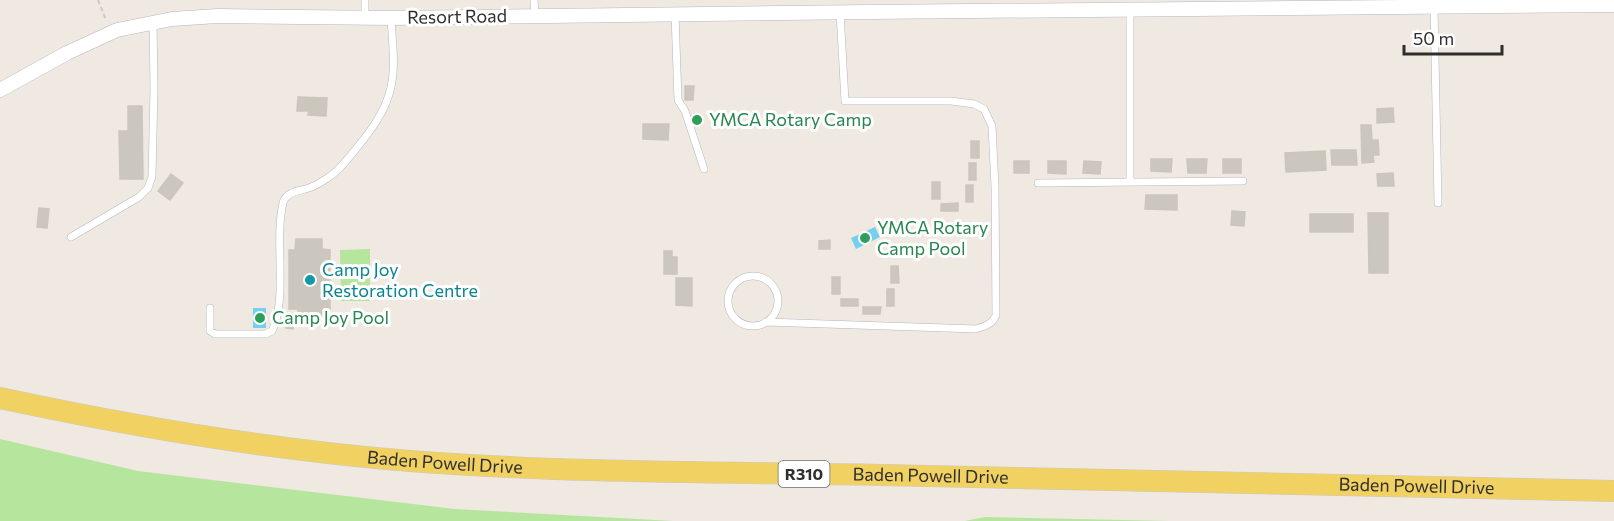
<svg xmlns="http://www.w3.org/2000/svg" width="1614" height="521" viewBox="0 0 1614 521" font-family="Commissioner,sans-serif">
<rect width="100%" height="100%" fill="#efe9e1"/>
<path fill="#b6e59e" d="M370 249V301H341L340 250Z
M0 439 138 471 455 509 673 521H0Z
M985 517 1170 521H965Z"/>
<path fill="#75cff0" d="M875 227 880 237 856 249 851 238Z
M266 308V328H253V308Z"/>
<path fill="#cbc7bf" stroke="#cbc5ba" stroke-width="1.5" d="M685 86H694L693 100H685Z
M298 97 327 98 326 116 308 115 309 111H297Z
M128 106H142L143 179H120L119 131H128Z
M1393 108 1394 122 1377 123V109Z
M643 124H669L668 140 643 139Z
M1361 125H1371L1372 140H1378L1379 155H1373L1374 162 1362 163Z
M971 141H979V158H971Z
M1331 150H1356L1357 165H1332Z
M1325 151 1326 170 1286 172 1285 153Z
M1151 159H1172L1171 172 1151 171Z
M1187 159H1207L1206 173H1188Z
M1223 159H1241V173H1223Z
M1014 161H1029V173H1014Z
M1048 161H1066V174L1048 173Z
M1084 161 1101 162 1100 174 1083 173Z
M969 163H976V180H969Z
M1393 173 1394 186H1378L1377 174Z
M171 174 183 183 170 200 158 191Z
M932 182H940V199H932Z
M966 185H973V202H966Z
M1146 195H1177V210L1145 209Z
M958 203V211H941V204Z
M39 208 49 209 47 228 37 227Z
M1232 211 1245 212 1244 226 1231 225Z
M1368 213H1388V273H1369Z
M1310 214H1353V232H1310Z
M296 239H322V249L330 250V309H322V317L298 316V309H289V250H295Z
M830 240V249H819V241Z
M664 251H672V257H677V274H664Z
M891 266H898L899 283H891Z
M832 277H840V294H832Z
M676 278H692V306L676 305Z
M887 289H894V306H887Z
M841 299H858V306H841Z
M863 307H881L880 314H863Z
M287 313H294L293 329 286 328Z"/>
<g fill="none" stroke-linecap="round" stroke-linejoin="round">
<g stroke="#b4b7c1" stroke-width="8">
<path id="service" d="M365 0V18
M534 0 535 15
M1434 7 1438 203
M1130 9V182
M675 14 678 100 685 111 704 169
M1038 183 1243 181
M71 237 139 197 148 188 152 177 154 89 153 21
M728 301a25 25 0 1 1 50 0a25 25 0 1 1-50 0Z
M210 308V331L215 334H266L272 331C288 298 274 241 283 203 286 191 300 191 309 188 315 186 321 182 326 179 338 172 346 161 355 150 370 132 386 111 391 87 396 64 392 40 391 18
M766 322 976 329C985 326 992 325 996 315L995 187 992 126 984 109 974 104 951 101H845L840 12"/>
</g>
<g stroke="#b4b7c1" stroke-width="15">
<path id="minor" d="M0 90 67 53 117 30 172 19 217 16 391 18 870 12 1614 5"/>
</g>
<g stroke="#c9c9c9" stroke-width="22">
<g id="primary">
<path id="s1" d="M0 398C135 427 272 450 410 461 567 473 725 472 882 475 1126 480 1370 485 1614 491"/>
</g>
</g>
<path stroke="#c9c9c9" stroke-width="2" stroke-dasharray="4.5 3" stroke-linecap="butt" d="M98 0 106 20"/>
<use href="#service" stroke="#fff" stroke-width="7"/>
<use href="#minor" stroke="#fff" stroke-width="14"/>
<use href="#primary" stroke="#f2d163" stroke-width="21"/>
</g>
<g fill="#2e9e5b" stroke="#fff" stroke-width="2">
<circle cx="697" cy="120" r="6"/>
<circle cx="865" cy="238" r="6"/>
<circle cx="260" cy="318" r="6"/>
</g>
<circle fill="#0f9aa8" stroke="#fff" stroke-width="2" cx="310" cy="280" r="6"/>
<g text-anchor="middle" stroke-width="6" stroke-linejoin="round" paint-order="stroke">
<rect fill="#fff" stroke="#6d6d6d" stroke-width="1.5" x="778.5" y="461" width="51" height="26" rx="4.5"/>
<g font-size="16" font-weight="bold" fill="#2e2e2e">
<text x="804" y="480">R310</text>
</g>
<g font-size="18" fill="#2e2e2e" stroke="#fff">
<text transform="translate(457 17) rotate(-1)" y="6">Resort Road</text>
<text dy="6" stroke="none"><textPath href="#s1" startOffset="450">Baden Powell Drive</textPath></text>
<text dy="6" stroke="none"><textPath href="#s1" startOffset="936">Baden Powell Drive</textPath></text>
<text dy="6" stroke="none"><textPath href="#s1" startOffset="1422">Baden Powell Drive</textPath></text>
</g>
<g font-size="18" fill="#27864d" stroke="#fff" text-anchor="start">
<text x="709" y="126">YMCA Rotary Camp</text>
<text x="877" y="234">YMCA Rotary<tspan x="877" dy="21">Camp Pool</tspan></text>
<text x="272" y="324">Camp Joy Pool</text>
</g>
<g font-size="18" fill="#0d838f" stroke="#fff" text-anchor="start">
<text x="322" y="276">Camp Joy<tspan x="322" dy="21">Restoration Centre</tspan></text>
</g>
</g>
<path d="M1404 45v9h98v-9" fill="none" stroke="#2e2e2e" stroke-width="3"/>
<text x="1413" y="45" font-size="18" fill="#2e2e2e" stroke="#ffffff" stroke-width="4.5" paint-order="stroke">50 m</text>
</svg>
